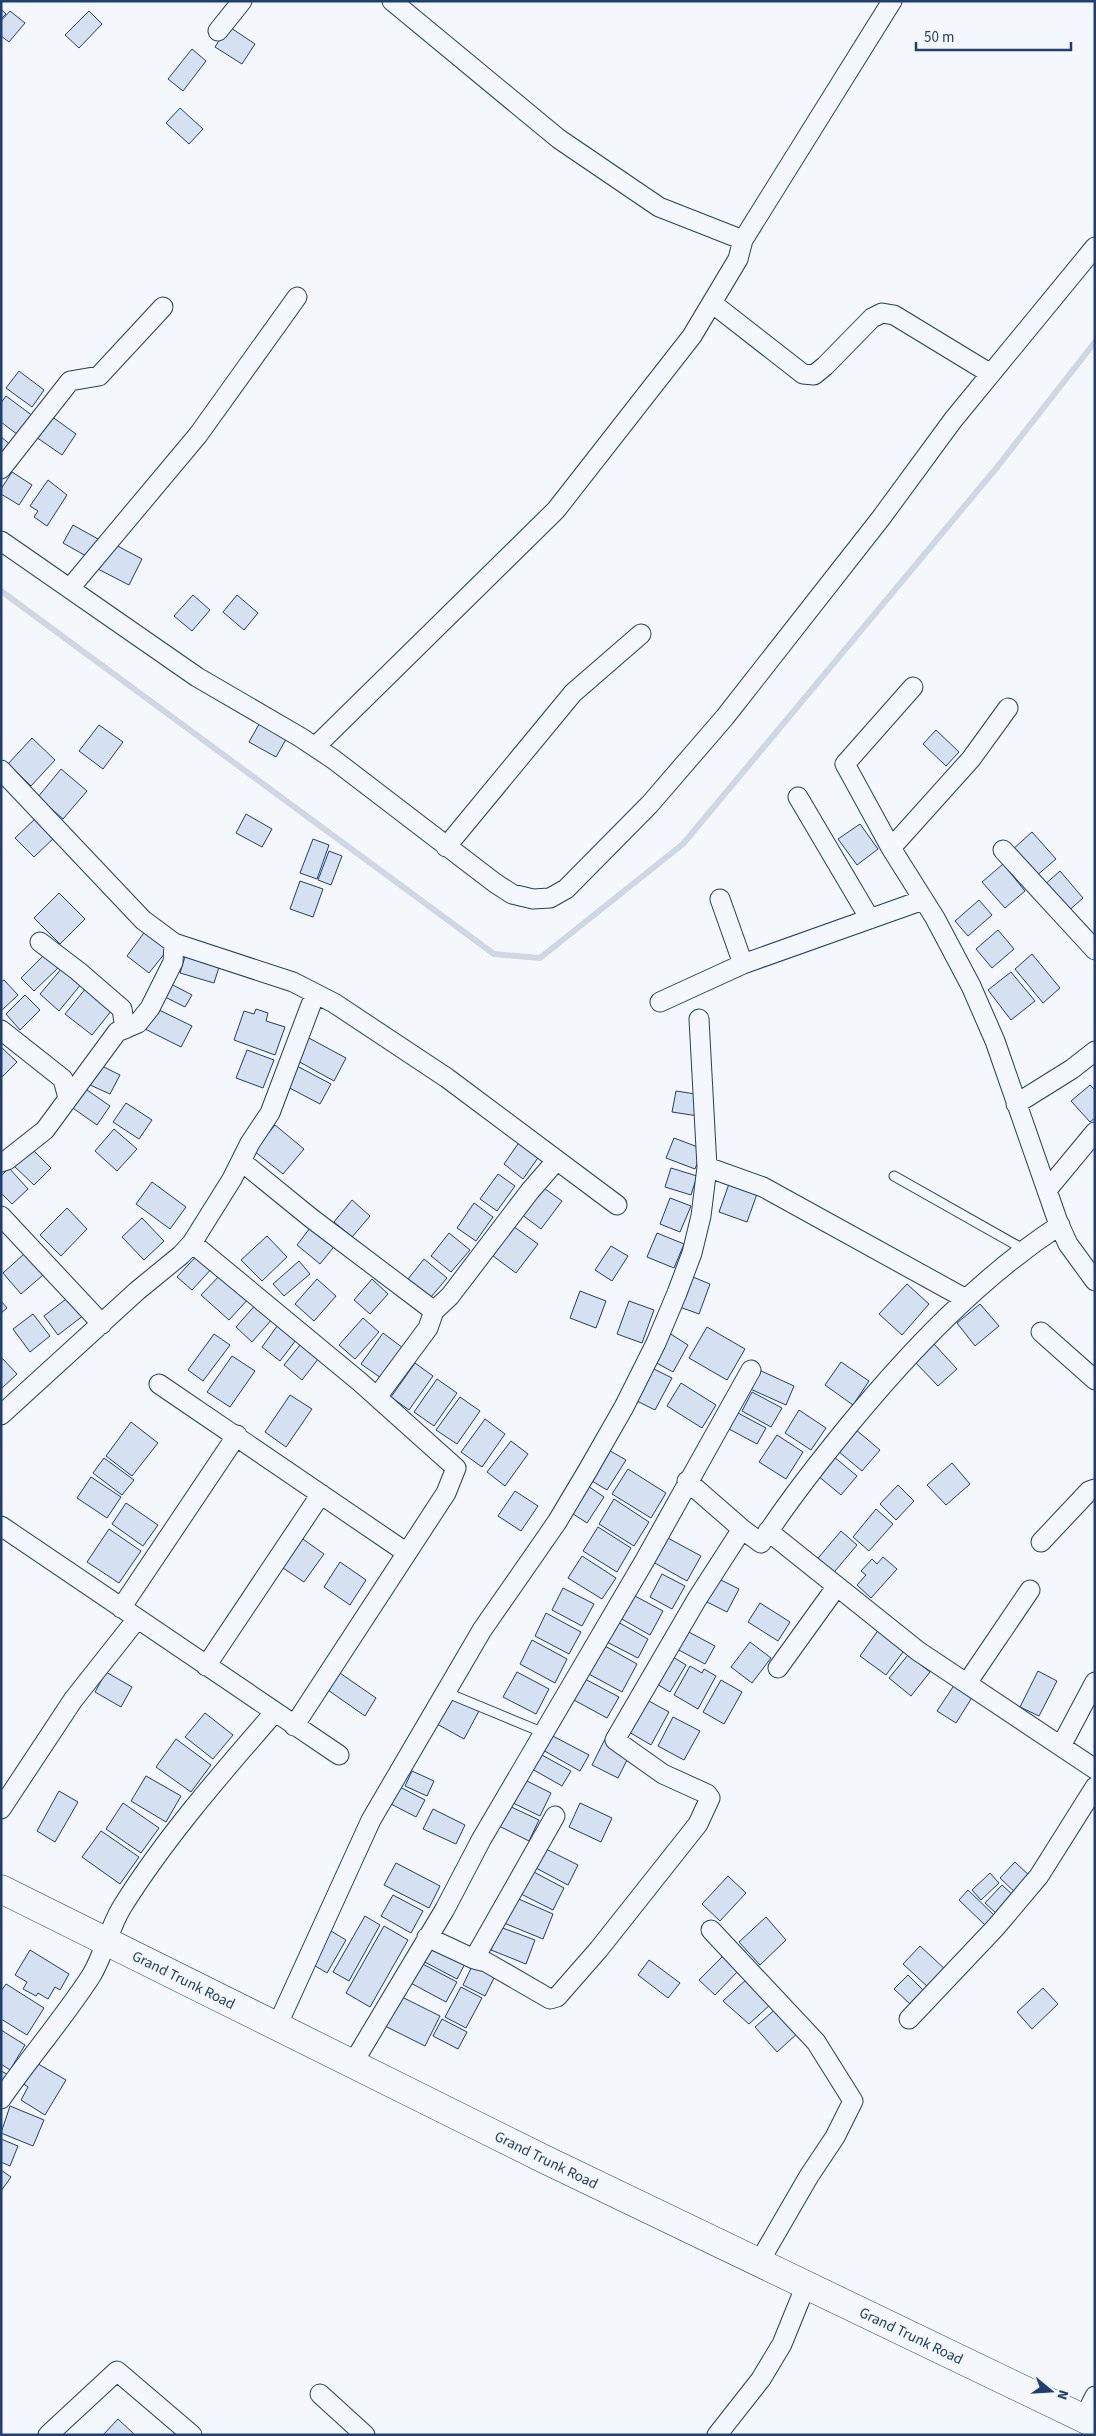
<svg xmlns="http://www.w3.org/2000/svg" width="1096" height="2436" viewBox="0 0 1096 2436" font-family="'Source Sans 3',sans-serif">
<rect width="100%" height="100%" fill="#f4f7fb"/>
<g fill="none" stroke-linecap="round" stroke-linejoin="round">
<path stroke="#cfd7e4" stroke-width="6" d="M1 591 494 954 540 958 683 844 998 466 1095 342"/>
</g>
<path fill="#d5e0f0" stroke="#1d3f73" d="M1 9 6 14 1 19Z
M10 11 25 23 9 42 1 36V21Z
M89 11 102 24 79 48 65 35Z
M228 26 255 44 242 64 215 47Z
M192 49 206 61 183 91 168 79Z
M180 108 203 129 189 144 166 123Z
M19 371 44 390 32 407 6 388Z
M6 396 33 416 18 435 1 422V403Z
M51 416 76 434 62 455 36 437Z
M1 437 11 445 1 458Z
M12 472 32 485 19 505 1 494V489Z
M48 480 67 495 47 526 34 517 38 511 30 506Z
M73 525 98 539 88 557 63 543Z
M110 542 142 559 129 585 96 568Z
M193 595 210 610 192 631 174 616Z
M237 595 258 613 244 630 223 612Z
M262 719 289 734 276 757 249 742Z
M99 725 123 742 103 769 79 751Z
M936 730 959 752 946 766 923 744Z
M32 738 55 760 31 786 8 764Z
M61 769 87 791 63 819 38 797Z
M246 814 272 829 262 847 236 833Z
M38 816 57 835 34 857 15 838Z
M860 824 878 849 857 865 838 839Z
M1032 832 1056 859 1035 877 1012 850Z
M313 839 329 845 317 879 300 873Z
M329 851 342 856 331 885 318 880Z
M1003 864 1025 891 1005 908 982 882Z
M1060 871 1083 898 1065 914 1042 887Z
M300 881 323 889 313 917 290 909Z
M59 893 85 919 60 944 34 918Z
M979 900 992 915 968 936 955 921Z
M146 930 169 948 149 973 127 956Z
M998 930 1014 949 992 968 976 949Z
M187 950 221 961 214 983 180 973Z
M45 954 58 968 34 991 21 978Z
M1032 954 1060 988 1043 1003 1015 969Z
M63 967 82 983 59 1011 40 994Z
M1011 972 1035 1001 1011 1020 988 990Z
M4 980 18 995 1 1011V982Z
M171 984 192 995 185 1007 165 997Z
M86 988 112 1010 92 1035 65 1014Z
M25 995 40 1010 20 1030 6 1014Z
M155 1008 192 1026 181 1047 145 1029Z
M256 1009 268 1013 266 1021 285 1027 275 1055 234 1040 244 1011 254 1014Z
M307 1037 346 1058 334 1081 296 1060Z
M1 1047 17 1062 1 1078Z
M247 1050 274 1060 263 1088 236 1078Z
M100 1065 120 1075 110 1094 90 1085Z
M295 1065 331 1084 320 1104 284 1085Z
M80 1085 110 1106 97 1125 67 1104Z
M1090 1085 1095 1090V1118L1090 1122 1071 1101Z
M676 1091 702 1095 698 1116 672 1112Z
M126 1103 152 1120 139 1139 113 1122Z
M275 1125 304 1149 283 1174 254 1151Z
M114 1129 137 1149 117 1171 95 1151Z
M674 1138 703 1149 695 1169 666 1158Z
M520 1141 540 1155 523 1179 504 1164Z
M31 1148 51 1168 34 1185 14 1166Z
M9 1168 28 1189 12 1204 1 1193V1176Z
M671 1168 697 1176 691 1195 665 1187Z
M498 1174 515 1186 497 1211 480 1199Z
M730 1181 758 1191 747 1222 719 1212Z
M152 1182 186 1207 170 1229 136 1204Z
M541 1186 562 1201 541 1229 521 1214Z
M670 1198 691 1206 680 1232 660 1224Z
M352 1200 370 1216 352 1237 334 1222Z
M474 1203 493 1217 476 1241 457 1228Z
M67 1208 87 1229 61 1256 40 1235Z
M142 1218 164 1241 144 1260 122 1237Z
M313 1224 337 1243 320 1264 297 1245Z
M510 1224 538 1244 516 1273 489 1253Z
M449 1233 470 1250 451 1272 431 1256Z
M657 1233 684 1244 674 1268 647 1257Z
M267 1236 287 1257 262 1281 241 1260Z
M611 1246 628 1256 612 1281 595 1270Z
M200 1252 215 1265 192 1290 177 1277Z
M24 1254 43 1275 21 1294 3 1273Z
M424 1259 447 1278 431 1297 408 1279Z
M299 1261 310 1274 284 1296 273 1284Z
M223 1272 250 1297 229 1320 201 1295Z
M688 1275 710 1284 699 1314 677 1306Z
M317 1279 336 1296 314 1321 295 1304Z
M372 1279 388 1294 370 1314 354 1300Z
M907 1284 929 1304 902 1335 879 1314Z
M580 1291 606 1301 596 1328 570 1318Z
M70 1296 84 1315 58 1335 44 1316Z
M1 1301 7 1308 1 1313Z
M629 1301 654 1310 642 1343 617 1334Z
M258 1302 274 1317 252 1342 236 1327Z
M980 1304 999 1326 975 1346 957 1323Z
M33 1314 50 1336 30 1352 13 1329Z
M363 1318 379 1332 355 1359 339 1345Z
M280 1322 299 1336 280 1361 262 1347Z
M707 1327 745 1349 727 1380 689 1358Z
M383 1333 403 1348 381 1378 361 1364Z
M669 1333 688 1345 673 1372 653 1361Z
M214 1334 230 1345 203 1381 188 1370Z
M304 1340 322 1354 302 1380 284 1365Z
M934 1344 957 1369 938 1386 915 1362Z
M232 1356 255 1371 230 1407 207 1392Z
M1 1357 17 1374 1 1389Z
M841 1362 869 1381 853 1405 825 1385Z
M415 1363 433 1376 409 1410 391 1397Z
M650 1367 672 1378 655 1410 633 1399Z
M757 1369 794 1386 786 1405 748 1388Z
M437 1379 457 1393 434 1426 414 1412Z
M681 1383 716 1405 702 1428 667 1406Z
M752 1392 782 1408 771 1427 742 1411Z
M290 1395 312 1409 286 1447 265 1432Z
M460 1397 480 1411 457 1444 436 1430Z
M799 1410 826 1428 811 1450 785 1433Z
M738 1413 766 1428 757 1444 729 1429Z
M485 1419 505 1434 482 1467 461 1452Z
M131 1422 158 1443 132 1476 106 1456Z
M855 1429 880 1450 862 1471 838 1451Z
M777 1435 803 1452 786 1479 759 1462Z
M511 1441 528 1454 505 1486 487 1472Z
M605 1448 626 1460 607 1490 587 1478Z
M833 1456 857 1476 841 1495 817 1475Z
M104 1458 134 1480 122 1495 93 1473Z
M952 1463 970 1484 946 1505 927 1485Z
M628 1469 666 1493 651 1518 612 1494Z
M91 1477 121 1497 107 1518 77 1498Z
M585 1484 604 1497 587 1523 567 1510Z
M898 1485 914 1501 896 1520 880 1504Z
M515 1491 538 1506 521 1531 498 1516Z
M614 1499 649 1522 634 1546 599 1524Z
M126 1503 158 1525 143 1546 112 1524Z
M876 1509 893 1524 869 1551 853 1537Z
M598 1527 631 1548 617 1572 583 1551Z
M109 1529 141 1551 119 1583 87 1562Z
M841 1531 857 1545 830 1577 814 1563Z
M300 1537 324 1554 304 1582 280 1566Z
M666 1537 701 1556 687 1581 653 1562Z
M582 1556 616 1578 602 1599 568 1578Z
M883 1557 897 1569 871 1598 857 1585 866 1575 861 1571 872 1559 877 1564Z
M340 1562 366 1580 350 1605 324 1587Z
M662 1574 685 1586 672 1609 650 1597Z
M717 1578 739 1589 727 1612 705 1601Z
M563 1588 594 1604 582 1626 552 1610Z
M633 1595 663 1611 650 1635 620 1618Z
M760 1603 790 1622 778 1641 748 1622Z
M546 1613 581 1632 569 1654 535 1636Z
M616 1621 648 1639 638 1658 605 1641Z
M879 1629 906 1648 886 1675 860 1656Z
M685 1630 715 1646 705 1664 675 1648Z
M532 1640 567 1659 555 1683 520 1664Z
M750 1642 771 1658 752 1683 731 1667Z
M603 1645 637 1664 622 1692 587 1673Z
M668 1654 686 1665 670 1692 652 1681Z
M908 1655 930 1672 911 1696 889 1678Z
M690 1666 702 1673 704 1669 716 1676 698 1709 674 1695Z
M337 1671 376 1698 365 1716 325 1688Z
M1038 1671 1057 1681 1039 1716 1020 1707Z
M106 1672 132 1687 121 1707 95 1692Z
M517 1672 549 1689 536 1714 503 1697Z
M585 1679 619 1697 607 1718 574 1700Z
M721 1680 742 1692 724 1724 703 1712Z
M955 1684 973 1696 956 1723 937 1711Z
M452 1697 479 1711 464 1739 437 1724Z
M647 1700 669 1712 651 1745 629 1732Z
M205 1713 233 1735 213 1759 185 1737Z
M673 1717 700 1731 684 1760 658 1746Z
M549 1734 589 1755 580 1771 541 1749Z
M176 1739 211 1765 191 1792 156 1767Z
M605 1739 631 1752 618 1778 592 1765Z
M540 1754 571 1771 562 1786 532 1769Z
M412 1771 434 1781 427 1796 405 1786Z
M146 1776 181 1796 166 1822 131 1801Z
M523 1779 551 1793 540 1816 511 1802Z
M400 1787 425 1800 416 1817 391 1804Z
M59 1791 78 1802 55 1842 37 1831Z
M123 1803 159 1828 141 1853 106 1829Z
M580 1803 612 1818 601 1842 569 1827Z
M507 1805 539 1820 529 1841 497 1825Z
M433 1809 465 1825 456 1844 423 1829Z
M101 1831 139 1857 120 1884 82 1857Z
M546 1849 578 1865 568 1885 536 1868Z
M1015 1862 1034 1880 1019 1896 1000 1878Z
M396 1863 440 1886 429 1908 384 1885Z
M530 1870 564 1888 553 1910 519 1893Z
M990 1873 999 1883 981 1900 972 1890Z
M728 1876 746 1893 720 1921 702 1904Z
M1002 1885 1016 1898 999 1916 985 1903Z
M968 1890 997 1918 987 1927 959 1900Z
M393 1895 423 1911 411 1933 381 1916Z
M514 1897 553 1914 543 1939 504 1923Z
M365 1916 380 1925 349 1981 333 1972Z
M766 1917 786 1940 760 1965 739 1942Z
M384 1926 408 1940 370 2007 346 1993Z
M500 1927 535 1940 526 1964 491 1950Z
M326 1928 346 1940 327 1973 307 1961Z
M429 1939 468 1958 457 1979 419 1959Z
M920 1946 946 1970 929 1988 903 1964Z
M30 1950 69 1974 60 1990 55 1987 48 1999 38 1993 36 1996 23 1989 27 1982 15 1975Z
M725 1954 740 1969 715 1995 699 1980Z
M649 1960 680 1983 668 1998 638 1975Z
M417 1961 457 1982 446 2002 407 1981Z
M474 1962 496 1974 485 1996 463 1985Z
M908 1975 923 1990 910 2004 894 1989Z
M748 1978 771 2004 749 2024 723 2001Z
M6 1984 44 2008 27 2035 1 2019V1991Z
M461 1987 482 1998 466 2028 445 2017Z
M1043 1988 1058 2004 1032 2029 1017 2012Z
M398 1995 440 2016 425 2046 383 2025Z
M778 2007 799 2032 777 2052 755 2027Z
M442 2019 467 2032 458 2049 433 2036Z
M1 2030 25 2045 10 2070 1 2064Z
M33 2061 66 2080 45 2115 21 2100 28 2087 21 2082Z
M1 2071 7 2074 1 2084Z
M10 2106 44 2120 33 2146 1 2133Z
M1 2139 18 2146 10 2166 1 2162Z
M1 2170 11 2177 1 2191Z
M118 2419 135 2435H103Z"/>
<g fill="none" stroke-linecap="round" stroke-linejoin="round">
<g stroke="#1d3f73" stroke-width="11">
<path id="lane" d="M894 1176 1025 1250
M445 1692 544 1733"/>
</g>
<g stroke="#1d3f73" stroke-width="21">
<path id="street" d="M392 1 559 139 659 207 743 240 892 1
M218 31 242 1
M712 303 803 374 814 375 825 366 872 318 882 313 894 315 991 374
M1 469 70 381 99 376 163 307
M1 541 197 677 300 737 333 759 495 883 512 894 533 899 550 898 566 889 650 804 725 717 881 518 953 420 1095 247
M70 588 198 435 297 297
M1008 708 971 759 891 848 935 918 971 986 995 1041 1058 1222 1068 1244 1095 1281
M315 747 556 510 692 336 738 259 743 240
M1 770 143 920 174 943 293 982 334 1003 447 1078 617 1205
M798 797 870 919
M446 847 573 693 641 634
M891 848 845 764 913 687
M1003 850 1095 950
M720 899 743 964
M40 942 78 971 122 1009 125 1029
M660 1002 743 964 923 900
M1 1030 63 1079 68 1098
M1016 1104 1072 1069 1095 1051
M241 1161 311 1218 434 1311
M1 1162 7 1160 45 1130 117 1032 138 1023 150 1008 173 962 174 943
M707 1167 763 1187 966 1299
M1047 1190 1095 1132
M1 1216 102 1324
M192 1243 360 1382 456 1468 446 1493 294 1726
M1041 1332 1095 1380
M159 1384 407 1553
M377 1397 428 1328 434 1311 450 1296 530 1191 556 1161
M1 1415 137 1291 181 1255 192 1243 232 1179 250 1143 270 1113 315 994
M1 1526 339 1755
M742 1529 761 1543C787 1502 818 1463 849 1425 910 1351 979 1278 1060 1225
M768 1531 918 1651 1095 1769
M1041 1542 1089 1491 1095 1489
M121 1608 237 1435
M206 1666 321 1494
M778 1668 837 1586
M967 1683 1030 1590
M1061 1746 1095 1682
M1 1809 73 1700 137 1619
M711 1930 816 2042 853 2101 835 2137 809 2176 758 2264
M427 1937 474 1959 486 1962 550 1999 557 1997 599 1949 698 1824 710 1798 707 1794 663 1774 615 1740 697 1599 742 1529 687 1481
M474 1959 555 1816
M909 2019 996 1927 1039 1876 1095 1787
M277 2026 371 1820 482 1630 557 1522 588 1470 624 1407 656 1343 677 1293 692 1253 701 1216 707 1167 699 1019
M353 2063 445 1909 481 1840 645 1560 751 1370
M1 2099C30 2057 63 2019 91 1976 104 1955 109 1928 122 1907 165 1838 221 1774 274 1713
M320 2394 365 2435
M1084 2418 1095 2396
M48 2435 117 2371 192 2435
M717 2435 761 2379 782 2344 806 2285"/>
</g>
<g stroke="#1d3f73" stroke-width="29">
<g id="primary">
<path id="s1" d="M1 1889 546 2160 1095 2424"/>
</g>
</g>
<use href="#lane" stroke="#f4f7fb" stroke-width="9"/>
<use href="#street" stroke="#f4f7fb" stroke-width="19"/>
<use href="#primary" stroke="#f4f7fb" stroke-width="28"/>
</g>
<g text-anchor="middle" stroke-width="4" stroke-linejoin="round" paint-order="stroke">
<g font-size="15" fill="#1d3f73" stroke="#f4f7fb">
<text dy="5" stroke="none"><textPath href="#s1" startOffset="204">Grand Trunk Road</textPath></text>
<text dy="5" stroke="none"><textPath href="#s1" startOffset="609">Grand Trunk Road</textPath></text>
<text dy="5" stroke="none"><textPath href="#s1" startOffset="1014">Grand Trunk Road</textPath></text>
</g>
</g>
<rect width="1096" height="2436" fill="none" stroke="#1d3f73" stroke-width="5"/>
<g transform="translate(1051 2391) rotate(108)" stroke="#f4f7fb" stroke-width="4" paint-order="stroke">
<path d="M0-4L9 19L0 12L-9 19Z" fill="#1d3f73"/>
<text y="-8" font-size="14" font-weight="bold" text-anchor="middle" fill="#1d3f73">N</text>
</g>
<path d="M916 42v8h155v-8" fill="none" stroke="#1d3f73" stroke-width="2.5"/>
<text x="924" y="42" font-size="15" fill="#1d3f73" stroke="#f4f7fb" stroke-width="4" paint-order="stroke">50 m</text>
</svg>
